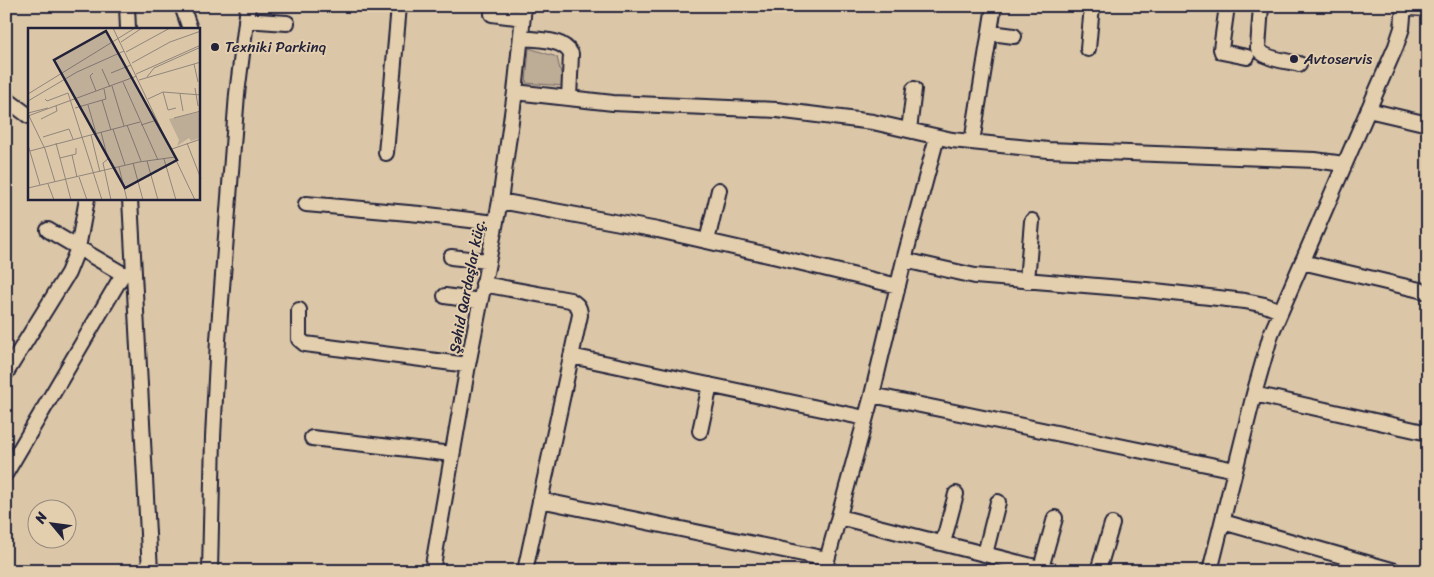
<svg xmlns="http://www.w3.org/2000/svg" width="1434" height="577" viewBox="0 0 1434 577" font-family="Sriracha,sans-serif">
<rect width="100%" height="100%" fill="#dbc7a8"/>
<filter id="ink" filterUnits="userSpaceOnUse"><feTurbulence type="fractalNoise" baseFrequency=".02" numOctaves="2"/><feDisplacementMap in="SourceGraphic" scale="10" xChannelSelector="R" yChannelSelector="G"/><feConvolveMatrix kernelMatrix="1 2 1 2 8 2 1 2 1" color-interpolation-filters="sRGB"/></filter>
<g filter="url(#ink)">
<path fill="#bdac96" stroke="#706768" d="M529 48 557 57 564 86 526 83Z"/>
<g fill="none" stroke-linecap="round" stroke-linejoin="round">
<g stroke="#22223b" stroke-width="18">
<path id="minor" d="M127 6 128 29
M182 6 190 29
M1227 6 1221 49 1222 52 1247 57
M1261 6 1258 48C1262 59 1288 61 1299 64
M492 14 523 18
M246 20 287 23
M991 33 1014 36
M521 38C537 40 563 38 571 54L569 98
M1088 49 1092 6
M515 92 613 103 777 110 873 122 952 140 1048 150 1315 160 1344 164
M6 99 29 116
M1368 110 1428 124
M909 130 914 89
M972 142 994 6
M386 153 399 6
M130 199 150 571
M500 201 658 230 777 257 898 286
M306 204 420 214 495 223
M48 230 123 274
M707 241 719 190
M451 257 487 261
M904 260 975 276 1146 290 1245 301 1265 305 1280 311
M1302 262 1428 292
M1027 281 1032 221
M483 284 570 300C577 304 580 307 580 315L525 571
M445 296 480 301
M299 310V339L305 344 468 365
M571 356 865 418
M6 373 68 273 78 248 87 199
M1254 394 1428 433
M872 395 1235 470
M700 431 710 385
M312 438 452 454
M6 473 123 274 134 273
M540 500 827 559
M839 517 1051 571
M1223 522 1395 571
M943 543 956 494
M985 554 998 502
M1041 568 1055 518
M210 571 213 437 218 340 237 94 248 6
M432 571 468 365 500 201 515 92 524 6
M824 571 872 395 904 260 937 137
M1098 571 1112 524
M1210 571 1254 394 1271 334 1396 46 1402 28 1404 6"/>
</g>
<g stroke="#22223b" stroke-width="21">
<path id="major" d="M1410 6 1428 7"/>
</g>
<use href="#minor" stroke="#e3cead" stroke-width="14"/>
<use href="#major" stroke="#e3cead" stroke-width="18"/>
</g>
</g>
<g fill="#22223b" stroke="#e3cead" stroke-width="2">
<circle cx="215" cy="47" r="5"/>
<circle cx="1294" cy="59" r="5"/>
</g>
<g text-anchor="middle" stroke-width="4" stroke-linejoin="round" paint-order="stroke">
<g font-size="15" fill="#22223b" stroke="#e3cead" text-anchor="start">
<text x="225" y="52">Texniki Parkinq</text>
<text x="1304" y="64">Avtoservis</text>
</g>
<g font-size="15" fill="#22223b" stroke="#e3cead">
<text transform="translate(467 286) rotate(-79)" y="5">Şəhid Qardaşlar küç.</text>
</g>
</g>
<g transform="translate(28 28)">
<rect width="172" height="172" fill="#dbc7a8"/>
<path d="M172 84V110L163 113 161 110 149 118 151 112 141 91Z" fill="#bdac96"/>
<path fill="none" stroke="#91857c" stroke-width="1" d="M85 0 167 172M93 14 114 0M98 24 142 0M104 35 142 14 173 3M166 36 170 54M74 41 82 59M65 45 62 48 68 63M83 45 103 37M108 46 173 17M119 49 126 40 173 19M111 52 173 34M95 54 130 132M84 58 96 98M167 60 170 78M135 64 140 82 148 80M0 66 107 0M152 66 155 83M17 71 19 73 40 65 74 172M120 71 135 64 173 67M74 72 83 102M0 73 49 44 96 23M60 77 68 105M47 80 78 71 76 61M0 85 20 80M0 88 109 48M1 88 17 121 27 154M146 90 173 83M13 91 29 83 28 78M99 97 113 133M113 97 129 92M85 101 97 137M73 104 80 131 75 135 83 172M63 107 72 144M15 109 41 101 45 111M28 115 43 172M159 115 173 151M0 117 12 157M144 121 173 111M2 123 112 94M44 127 49 149M32 130 48 126V120M136 131 148 172M119 133 130 172M105 135 115 172M91 139 99 172M51 149 59 172M20 156 26 172M0 160 111 134 147 129"/>
<path fill="#22223b" fill-opacity="0.15" stroke="#22223b" stroke-width="2.5" d="M78 3 149 132 97 160 26 32Z"/>
<rect width="172" height="172" fill="none" stroke="#22223b" stroke-width="2.5"/>
</g>
<rect width="1434" height="577" fill="none" stroke="#e3cead" stroke-width="25"/>
<rect x="12" y="12" width="1409" height="552" fill="none" stroke="#22223b" stroke-width="2" filter="url(#ink)"/>
<g transform="translate(52 524) rotate(299)"><circle r="24" fill="#e3cead" stroke="#96897f"/>
<path d="M0-4L9 19L0 12L-9 19Z" fill="#22223b"/>
<text y="-8" font-size="14" font-weight="bold" text-anchor="middle" fill="#22223b">N</text>
</g>
</svg>
